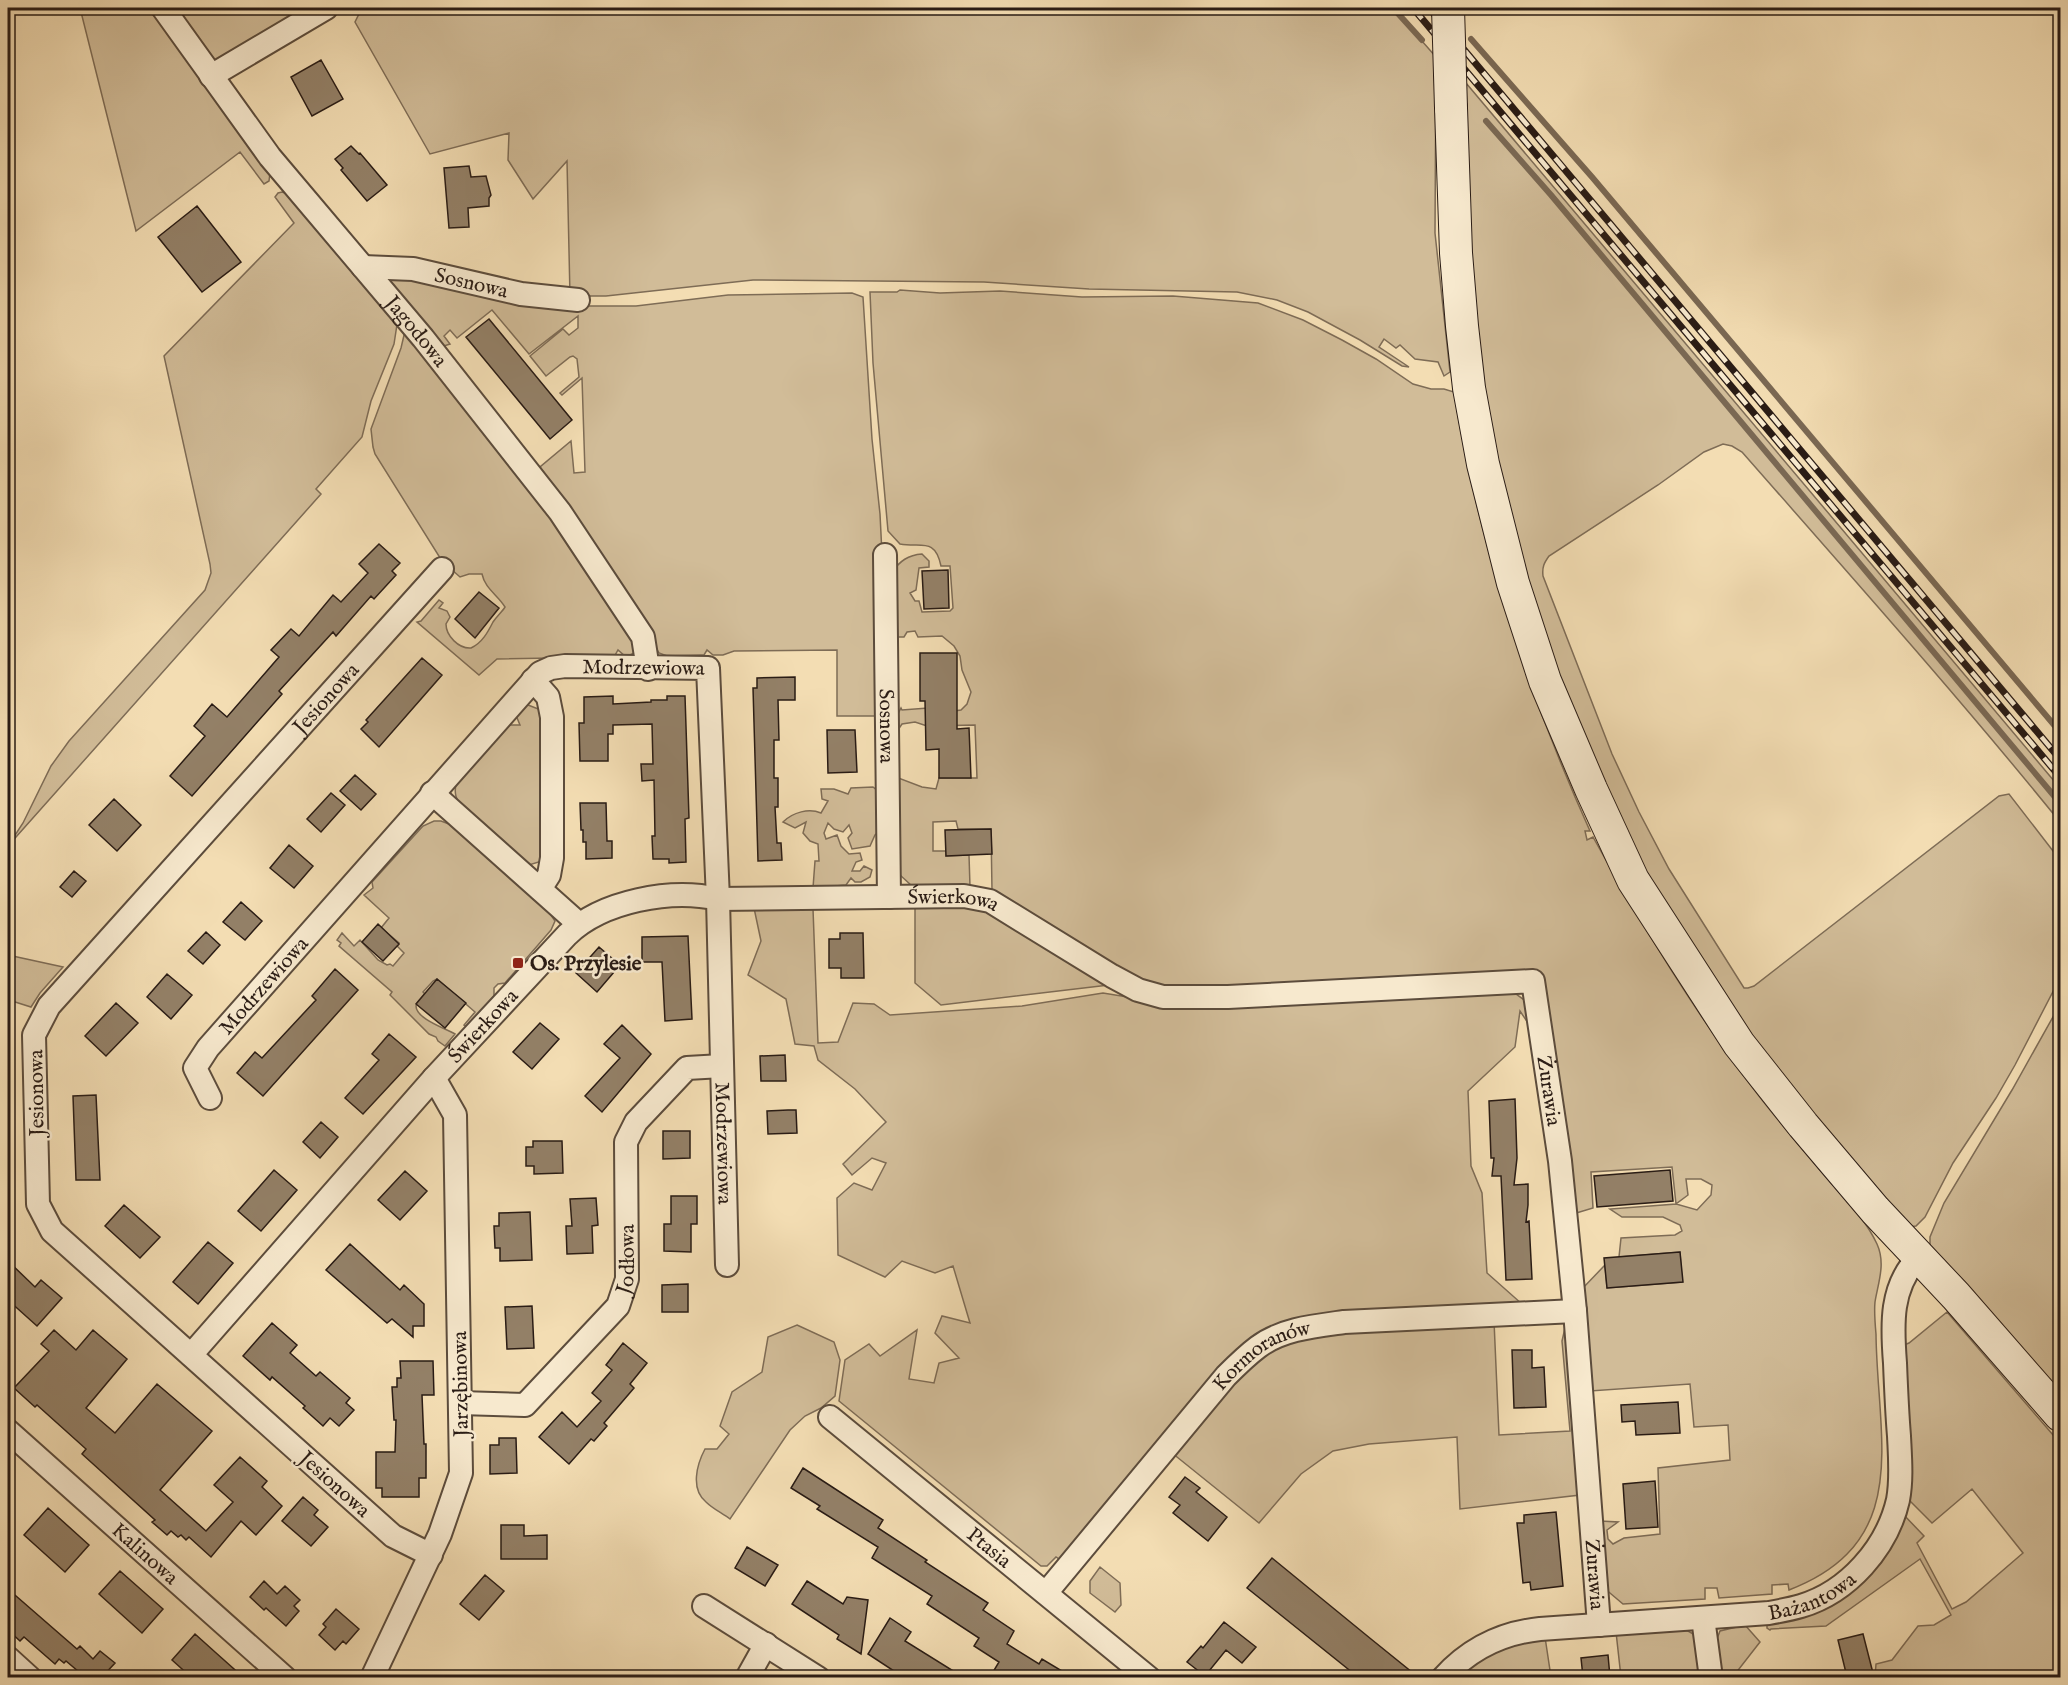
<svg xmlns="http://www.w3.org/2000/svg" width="2068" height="1685" viewBox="0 0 2068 1685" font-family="'IM FELL English',serif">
<rect width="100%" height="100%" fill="#f3ddb3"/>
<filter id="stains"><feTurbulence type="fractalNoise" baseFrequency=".00333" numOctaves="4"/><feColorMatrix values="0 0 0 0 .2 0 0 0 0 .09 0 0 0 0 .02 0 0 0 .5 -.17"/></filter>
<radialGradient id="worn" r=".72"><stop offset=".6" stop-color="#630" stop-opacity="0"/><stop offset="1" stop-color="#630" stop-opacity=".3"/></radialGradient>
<path fill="#d1bc98" stroke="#7e6c56" stroke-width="1.5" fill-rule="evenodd" d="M80 8H153L270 173 269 181 264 184 240 152 136 231Z
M171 8H285L290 16 220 60 212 61Z
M369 8H1393L1436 57 1435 233 1450 372 1444 376 1438 362 1415 359 1400 345 1396 348 1384 339 1379 347 1409 367 1402 366 1360 340 1308 312 1277 300 1237 292 1089 289 984 282 753 280 606 296H570L567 161 533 199 508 160 509 133 430 154 355 22 359 14 369 11Z
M1466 83 2060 788V822C1958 696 1849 574 1742 452L1732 446 1723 444 1704 452 1658 485 1549 556C1544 563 1542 567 1543 576L1612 754 1639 812 1669 869 1744 988H1748L1754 986 1999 796 2009 794 2060 860V978L2015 1065 1996 1098 1953 1163 1925 1217 1916 1226 1908 1227 1780 1083 1654 895 1586 760 1523 587 1476 376 1467 158Z
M282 192 288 194 398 318 394 344 371 401 362 437 316 489 321 494 8 846 23 823 51 766 69 741 205 590 211 573 210 564 164 356 294 223 275 197 278 193Z
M391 276 587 306H636L728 295 852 293 863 297 872 439 880 514 882 554 876 716H837V650L734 651 723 655H713L707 650 704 655H700L667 656 659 653 582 529 540 467 571 441 574 473 585 472 582 378 562 395 560 393 579 377 577 359 573 356 570 357 546 376 530 356 563 329 569 335 578 328V316L529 354 492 310 457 338 450 330 444 336 450 344 444 346 388 282Z
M900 290 940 293 1000 291 1082 297 1173 296 1258 303 1303 320 1342 340 1376 359 1413 384 1431 389H1444L1454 392C1479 545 1527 691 1590 831H1585L1587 840 1593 837C1643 927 1696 1015 1759 1096 1780 1123 1803 1150 1825 1176 1844 1198 1865 1218 1877 1244 1886 1264 1878 1283 1875 1302 1874 1312 1875 1323 1876 1334 1877 1439 1914 1542 1789 1590L1788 1584 1772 1585V1594L1719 1598 1717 1588H1705V1599L1623 1604 1604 1588 1600 1521 1618 1522 1607 1530 1608 1539 1613 1544 1624 1538 1660 1534 1658 1468 1730 1460 1728 1425 1694 1427 1690 1384 1590 1391 1581 1290 1605 1265 1607 1288 1682 1282 1680 1252 1619 1257 1621 1238 1675 1235 1682 1231 1680 1225 1663 1217H1622L1610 1209 1676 1204 1672 1167 1591 1172 1593 1208 1573 1214 1562 1110 1538 971 1198 990 1176 989 1133 977 992 890 991 829H958L956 821 933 822V851H946V856L969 855 970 887 912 886 900 875 896 777 922 787 936 789 939 778H977L975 725 927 726 915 722 902 724 898 730 895 728 897 716 901 708 902 710 928 708 939 713 961 710 967 704 971 692 962 670 960 656 954 646 942 636 918 637 915 631 907 632 904 637H893L892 572C900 561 908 555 922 554L929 561V567L919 568 916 590 910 593 915 601H919L922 612 950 611 953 608 950 566H941C935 537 921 548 900 544L888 531 873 363 870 292H897ZM1686 1179H1701L1712 1185 1711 1195 1697 1210 1676 1204 1688 1195Z
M405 331 493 437 635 636 634 653 626 657 618 650 614 657 497 659 479 675 417 622 421 621 439 600 443 603 439 608 447 611 450 617 446 624C446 636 459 649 471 648 482 643 488 632 493 622 497 616 502 612 505 607 498 595 485 589 482 574H469L460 577 442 561 375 454 373 447 371 429 401 348Z
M528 705 541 710 542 861 529 865 461 807C456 799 454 793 456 784L505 725H520L515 713 523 706Z
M873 787 878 791 885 826 875 835 870 846 852 849 848 838 852 833 849 825 843 832 834 829 828 823 824 833 826 839 837 835 841 846 849 854 860 853 862 860 856 862 852 871H860L864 866 872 870 870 877 861 882H855L851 878 846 885 813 888 815 861H819L818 844 810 841 803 833 806 822 795 828 783 822C793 812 809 808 821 813L828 801 822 799 821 789H834L848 794 851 788Z
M434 821H441L449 824 549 912 555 921 551 930 505 983 498 984 494 988V996L467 1027 464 1025 475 1012 437 979 433 981 423 992 425 994C422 997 417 1002 416 1006 416 1019 447 1029 455 1034L445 1046 438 1041 436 1037 429 1034 390 995 392 992 339 946 341 943 337 940 342 933 354 946 360 940 378 960 387 965 390 964 393 966 404 953 397 946 399 943 381 928 389 918 364 895 373 888 372 882 423 826Z
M936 903 978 908 1000 916 1109 985 941 1005 915 983V906Z
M754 908 813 909 818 1043 838 1042 853 1003 874 1004 890 1015 1022 1006 1103 993 1189 1007 1509 989 1527 1002 1530 1026 1520 1011 1515 1047 1468 1091 1471 1166 1482 1193 1487 1273 1522 1304 1306 1316 1292 1320 1062 1561 1056 1557 1047 1566H1041L839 1401 845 1360 869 1344 880 1356 917 1330 909 1379 934 1383 939 1363 959 1358 935 1333 942 1316 970 1323 953 1266 935 1273 902 1261 885 1277 838 1255 837 1198 854 1183 872 1190 886 1163 872 1158 852 1175 843 1164 886 1122 855 1089 818 1060 814 1046 795 1044 786 999 748 975 761 941Z
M8 955 63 967 40 993 31 1007 12 1001 8 1020Z
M2058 1008H2060V1402L1930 1253V1237L1944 1203 2012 1090Z
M1947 1312 2060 1443V1677H1875L1876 1664 1892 1660 1918 1626 1934 1625 1951 1615 1920 1559 1826 1626 1771 1629 1770 1630 1767 1628V1623L1807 1612 1903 1514 1924 1536 1917 1543 1952 1609 1966 1602 2023 1553 1972 1489 1932 1523 1907 1498 1904 1345 1909 1343Z
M1494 1321 1499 1435 1570 1431 1562 1341 1565 1328 1569 1346 1580 1495 1460 1509 1457 1437 1369 1444 1333 1451 1301 1474 1259 1523 1172 1453 1253 1360 1287 1339 1332 1330Z
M797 1325 834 1342 840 1360 835 1396 821 1408 805 1416 790 1430 730 1519C722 1513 713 1509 706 1502 690 1489 697 1464 705 1449H717L729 1434 720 1426 732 1392 762 1372 768 1337Z
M1100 1567 1120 1583 1121 1605 1115 1612 1090 1593V1581Z
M1745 1625 1760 1642 1732 1678 1718 1677 1715 1644 1720 1631Z
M1679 1629 1688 1631 1695 1635 1702 1677H1621L1616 1632Z
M1545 1637 1551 1677 1458 1678C1488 1651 1506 1644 1545 1637Z"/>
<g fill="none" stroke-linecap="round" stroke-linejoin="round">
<path stroke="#7a6853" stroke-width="6" d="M1393 8 1422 40
M1471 39 1592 177 2060 732
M1486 121 1551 195 2060 803"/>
</g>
<path fill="#938067" stroke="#2a1c15" stroke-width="1.5" d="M321 60 343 99 312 116 291 77Z
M351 146 359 154 360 153 387 185 367 201 341 170 343 168 335 159Z
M469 166 471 177 486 176 491 195 489 198V206L468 208 469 227 449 228 444 168Z
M197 206 241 262 202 292 158 237Z
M489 319 572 420 550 439 466 337Z
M379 544 400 563 392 571 396 575 374 599 371 596 336 636 333 632 279 691 282 694 192 796 170 776 205 736 194 726 212 704 227 717 279 657 271 650 291 629 299 636 333 595 341 602 368 573 359 564Z
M948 570 949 608 924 609 922 571Z
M479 592 499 608 475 638 455 619Z
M920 653H957V729L969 728 971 778H939V749L926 750 925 701H920Z
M422 658 442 675 379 747 361 729 368 722 366 720Z
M795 677V700H778L779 740H774V778H778V807H775L777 843H781L782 860 758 861 753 688H757V678Z
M613 696V704L651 702V700H667V696H685L689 818 685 819 686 862 669 863V859H653L652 836H655L654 780 642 781 641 764H653L652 724 613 725V734H608V761H580L579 723H584V697Z
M827 730H855L857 772 828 773Z
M355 775 376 794 361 810 340 791Z
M331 793 345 805 321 832 307 819Z
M114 799 141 825 117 851 89 825Z
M580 803H606L607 841H612V858L586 859V842H583V830H581Z
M991 829 992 854 946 856 945 830Z
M289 845 313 866 294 888 270 868Z
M74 871 86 881 72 897 60 887Z
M241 902 262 921 245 940 223 922Z
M378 924 399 944 383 961 362 942Z
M206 932 220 945 203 964 188 951Z
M840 933H863L864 978H841V968H829V939H840Z
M688 936 692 1019 665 1021 662 962H642V937Z
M599 947 620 965 597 992 576 973Z
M335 969 358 990 263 1096 237 1073 255 1052 262 1058 316 1000 312 996Z
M167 974 192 995 171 1019 147 997Z
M437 979 466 1003 445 1028 416 1004Z
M116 1003 138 1023 106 1056 85 1036Z
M540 1023 559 1039 532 1069 513 1052Z
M622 1025 651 1054 602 1112 585 1096 620 1058 604 1044Z
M389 1034 416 1057 363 1114 345 1098 379 1060 372 1054Z
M785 1055 786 1081H761L760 1056Z
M96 1095 100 1180H76L73 1096Z
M1515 1099 1517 1158 1514 1185 1528 1184V1205L1526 1222 1529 1221 1532 1279 1506 1280 1501 1176H1492L1494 1158H1491L1489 1101Z
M788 1110H796L797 1133 768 1134 767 1111Z
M321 1122 338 1137 320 1158 303 1142Z
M663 1131H690V1158L663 1159Z
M533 1141H562L563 1173 534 1174V1166H526V1147H533Z
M274 1170 297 1190 261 1231 238 1211Z
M1670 1170 1673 1201 1597 1207 1594 1176Z
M405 1171 427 1191 400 1220 378 1200Z
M671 1196H697V1224H691V1252L664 1251V1224H671Z
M596 1198 598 1225 592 1226 593 1253 567 1254 566 1226H572L570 1199Z
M124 1205 160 1237 140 1258 105 1226Z
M530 1212 532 1260 500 1261V1248H495L494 1226H499V1213Z
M208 1242 233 1263 198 1304 173 1282Z
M350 1244 400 1290 404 1285 424 1304V1326H413V1337L392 1319 387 1323 326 1270Z
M1680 1252 1683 1282 1607 1288 1604 1258Z
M8 1261 35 1287 41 1280 62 1298 37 1326 8 1300Z
M688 1284V1312H662V1285Z
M532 1306 534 1348 507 1349 505 1307Z
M272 1323 297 1345 290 1353 316 1376 320 1372 350 1398 346 1403 354 1410 339 1426 330 1418 323 1426 303 1408 305 1406 272 1377 270 1380 243 1356Z
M54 1330 76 1350 93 1330 127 1359 86 1408 115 1433 157 1384 212 1431 160 1490 206 1531 233 1502 214 1485 240 1457 267 1481 262 1487 282 1506 256 1535 241 1521 211 1557 189 1537 186 1540 181 1535 178 1537 171 1531 167 1535 152 1522 155 1520 82 1454 86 1449 37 1405 35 1407 14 1388 49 1351 41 1344Z
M623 1343 647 1363 630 1384 634 1388 604 1423 607 1426 594 1441 591 1439 569 1464 539 1437 562 1412 577 1427 601 1401 592 1393 612 1370 606 1365Z
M1512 1350H1532V1368L1544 1367 1546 1407 1514 1408Z
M400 1361H433L434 1395H422L424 1444H426V1478H419V1497H382V1488H376V1452H395L396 1420H394L392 1387H397V1378H401Z
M1678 1402 1680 1433 1636 1435 1635 1421 1622 1422 1621 1405Z
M499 1438H516L517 1473 490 1474V1445H499Z
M803 1468 883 1520 878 1528 927 1560 925 1562 988 1603 983 1610 1014 1631 1007 1644 1039 1664 1042 1659 1072 1677H990L999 1662 974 1646 979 1638 927 1604 932 1596 872 1558 878 1547 817 1509 820 1506 791 1488Z
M1185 1477 1200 1488 1196 1492 1227 1517 1208 1541 1173 1513 1180 1505 1169 1497Z
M1655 1481 1658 1527 1626 1529 1623 1484Z
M303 1497 318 1510 314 1515 328 1527 311 1546 282 1521Z
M48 1508 89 1545 65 1572 24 1535Z
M1556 1512 1563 1586 1531 1590 1530 1582 1523 1583 1517 1523H1524V1515Z
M501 1525H524V1536L547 1535V1559H501Z
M747 1547 778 1565 765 1586 735 1568Z
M1272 1558 1371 1639 1418 1677H1358L1272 1608 1247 1588Z
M120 1571 163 1609 142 1633 99 1594Z
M485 1575 504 1591 479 1620 460 1604Z
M264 1581 277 1594 285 1586 300 1600 294 1606 299 1611 286 1626 266 1608 264 1610 250 1597Z
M807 1581 843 1604 847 1597 868 1600 861 1654 837 1639 839 1635 792 1604Z
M8 1589 77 1649 80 1646 93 1659 100 1651 115 1663 102 1677H85L66 1661 64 1663 59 1659 55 1664 24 1637 20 1641 8 1630Z
M336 1609 359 1629 346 1644 343 1641 335 1650 319 1635 326 1627 323 1624Z
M890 1618 911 1632 905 1641 963 1677H903L868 1654Z
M1224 1622 1256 1647 1242 1663 1226 1650 1205 1676 1187 1662 1201 1646 1203 1648Z
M195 1634 215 1652 243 1677H191L172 1660Z
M1863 1634 1874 1677H1847L1838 1640Z
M1608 1655 1610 1677H1583L1581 1658Z"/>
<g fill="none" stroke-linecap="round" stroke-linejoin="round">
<g stroke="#5c4c3c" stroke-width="26">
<g id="street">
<path id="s1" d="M163 8 270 157 423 338 560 512 643 637 648 669"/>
<path d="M211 76 326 8"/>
<path id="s2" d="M363 267 413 269 521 294 578 300"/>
<path id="s3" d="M885 555 889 897"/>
<path d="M533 680 548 697 552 717V858L549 875 540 889"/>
<path d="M432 793 579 924"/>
<path id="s4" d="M210 1098 195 1068 208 1048 540 673 551 668 565 666 708 668 718 899 727 1265"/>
<path id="s5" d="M191 1355 434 1078 567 935C602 901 671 888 718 899L964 896 990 901 1112 976 1138 990 1163 997H1228L1533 981 1560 1161 1575 1311 1599 1625"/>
<path id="s6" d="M460 1403 525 1405 618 1306 627 1279 626 1142 636 1122 687 1068 722 1066"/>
<path id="s7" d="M830 1417 1149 1678"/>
<path id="s8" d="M8 1431 285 1678"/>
<path id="s9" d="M431 1555 393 1536 52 1231 38 1204 34 1035 49 1006 442 569"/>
<path id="s10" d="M1046 1593 1226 1376C1236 1366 1246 1356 1258 1347 1282 1329 1315 1326 1344 1322L1575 1311"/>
<path d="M704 1606 818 1678"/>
<path d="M1703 1618 1711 1678"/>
<path d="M8 1658 30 1678"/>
<path d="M372 1678 440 1534 461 1473 455 1115 434 1078"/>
<path d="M747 1678 766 1644"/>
<path id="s11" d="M1443 1678C1469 1649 1501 1633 1540 1629L1769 1613C1780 1611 1791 1609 1801 1606 1848 1592 1887 1548 1898 1500 1902 1479 1900 1457 1899 1436 1897 1412 1896 1388 1895 1363 1892 1325 1890 1286 1919 1257"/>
</g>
</g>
<g stroke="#2a1c15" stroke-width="34">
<path id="secondary" d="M1451 108 1456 253 1462 326 1469 388 1483 464 1513 583 1545 681 1591 789 1633 880 1739 1044 1803 1125 1875 1210 1956 1296 2060 1415"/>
</g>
<use href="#street" stroke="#f7e9ce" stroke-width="22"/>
<use href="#secondary" stroke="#f7e9ce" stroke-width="32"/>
<g stroke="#2a1c15" stroke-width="7">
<path id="rail" d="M1413 8 2060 777
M1429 8 2060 759"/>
</g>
<use href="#rail" stroke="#f7e9ce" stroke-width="4.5" stroke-dasharray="14" stroke-linecap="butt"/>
<g stroke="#2a1c15" stroke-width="34" stroke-linecap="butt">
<path id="secondary-bridge" d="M1448 8 1451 108"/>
</g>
<use href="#secondary-bridge" stroke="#f7e9ce" stroke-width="32"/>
</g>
<rect fill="#8f2418" stroke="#f7e9ce" stroke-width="2" x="512" y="957" width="12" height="12" rx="3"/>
<g text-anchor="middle" stroke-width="5" stroke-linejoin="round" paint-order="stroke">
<g font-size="21" fill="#2a1c15" stroke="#f7e9ce">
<text dy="7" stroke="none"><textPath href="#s2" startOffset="110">Sosnowa</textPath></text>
<text dy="7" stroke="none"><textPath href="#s1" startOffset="411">Jagodowa</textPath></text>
<text dy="7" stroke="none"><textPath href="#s4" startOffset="663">Modrzewiowa</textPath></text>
<text dy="7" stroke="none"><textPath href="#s9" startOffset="1146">Jesionowa</textPath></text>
<text dy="7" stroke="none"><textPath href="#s3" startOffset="171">Sosnowa</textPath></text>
<text dy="7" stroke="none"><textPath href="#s5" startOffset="960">Świerkowa</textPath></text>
<text dy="7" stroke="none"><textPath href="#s4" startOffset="141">Modrzewiowa</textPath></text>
<text dy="7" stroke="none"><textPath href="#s5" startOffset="440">Świerkowa</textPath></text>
<text dy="7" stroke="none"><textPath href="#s5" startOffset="1677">Żurawia</textPath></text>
<text transform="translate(36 1093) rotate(-91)" y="7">Jesionowa</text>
<text dy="7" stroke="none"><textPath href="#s4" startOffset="1203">Modrzewiowa</textPath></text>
<text dy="7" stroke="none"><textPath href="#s6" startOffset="249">Jodłowa</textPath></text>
<text dy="7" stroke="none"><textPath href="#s10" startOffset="324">Kormoranów</textPath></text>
<text transform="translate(460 1384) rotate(-91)" y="7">Jarzębinowa</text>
<text transform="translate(335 1484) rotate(42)" y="7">Jesionowa</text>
<text dy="7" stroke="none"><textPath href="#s7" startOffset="206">Ptasia</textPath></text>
<text dy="7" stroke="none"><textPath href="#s8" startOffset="184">Kalinowa</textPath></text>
<text dy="7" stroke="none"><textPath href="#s5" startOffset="2163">Żurawia</textPath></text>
<text dy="7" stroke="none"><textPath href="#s11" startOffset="387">Bażantowa</textPath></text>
</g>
<g font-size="21" font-weight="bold" fill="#2a1c15" stroke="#f7e9ce" text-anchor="start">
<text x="530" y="970">Os. Przylesie</text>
</g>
</g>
<rect width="2068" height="1685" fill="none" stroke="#f3ddb3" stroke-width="30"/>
<rect x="9" y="9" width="2050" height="1667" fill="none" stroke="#2a1c15" stroke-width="3"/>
<rect x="15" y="15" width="2038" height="1655" fill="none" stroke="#2a1c15" stroke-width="1.5"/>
<rect width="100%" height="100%" filter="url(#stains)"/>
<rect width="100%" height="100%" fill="url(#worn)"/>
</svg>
